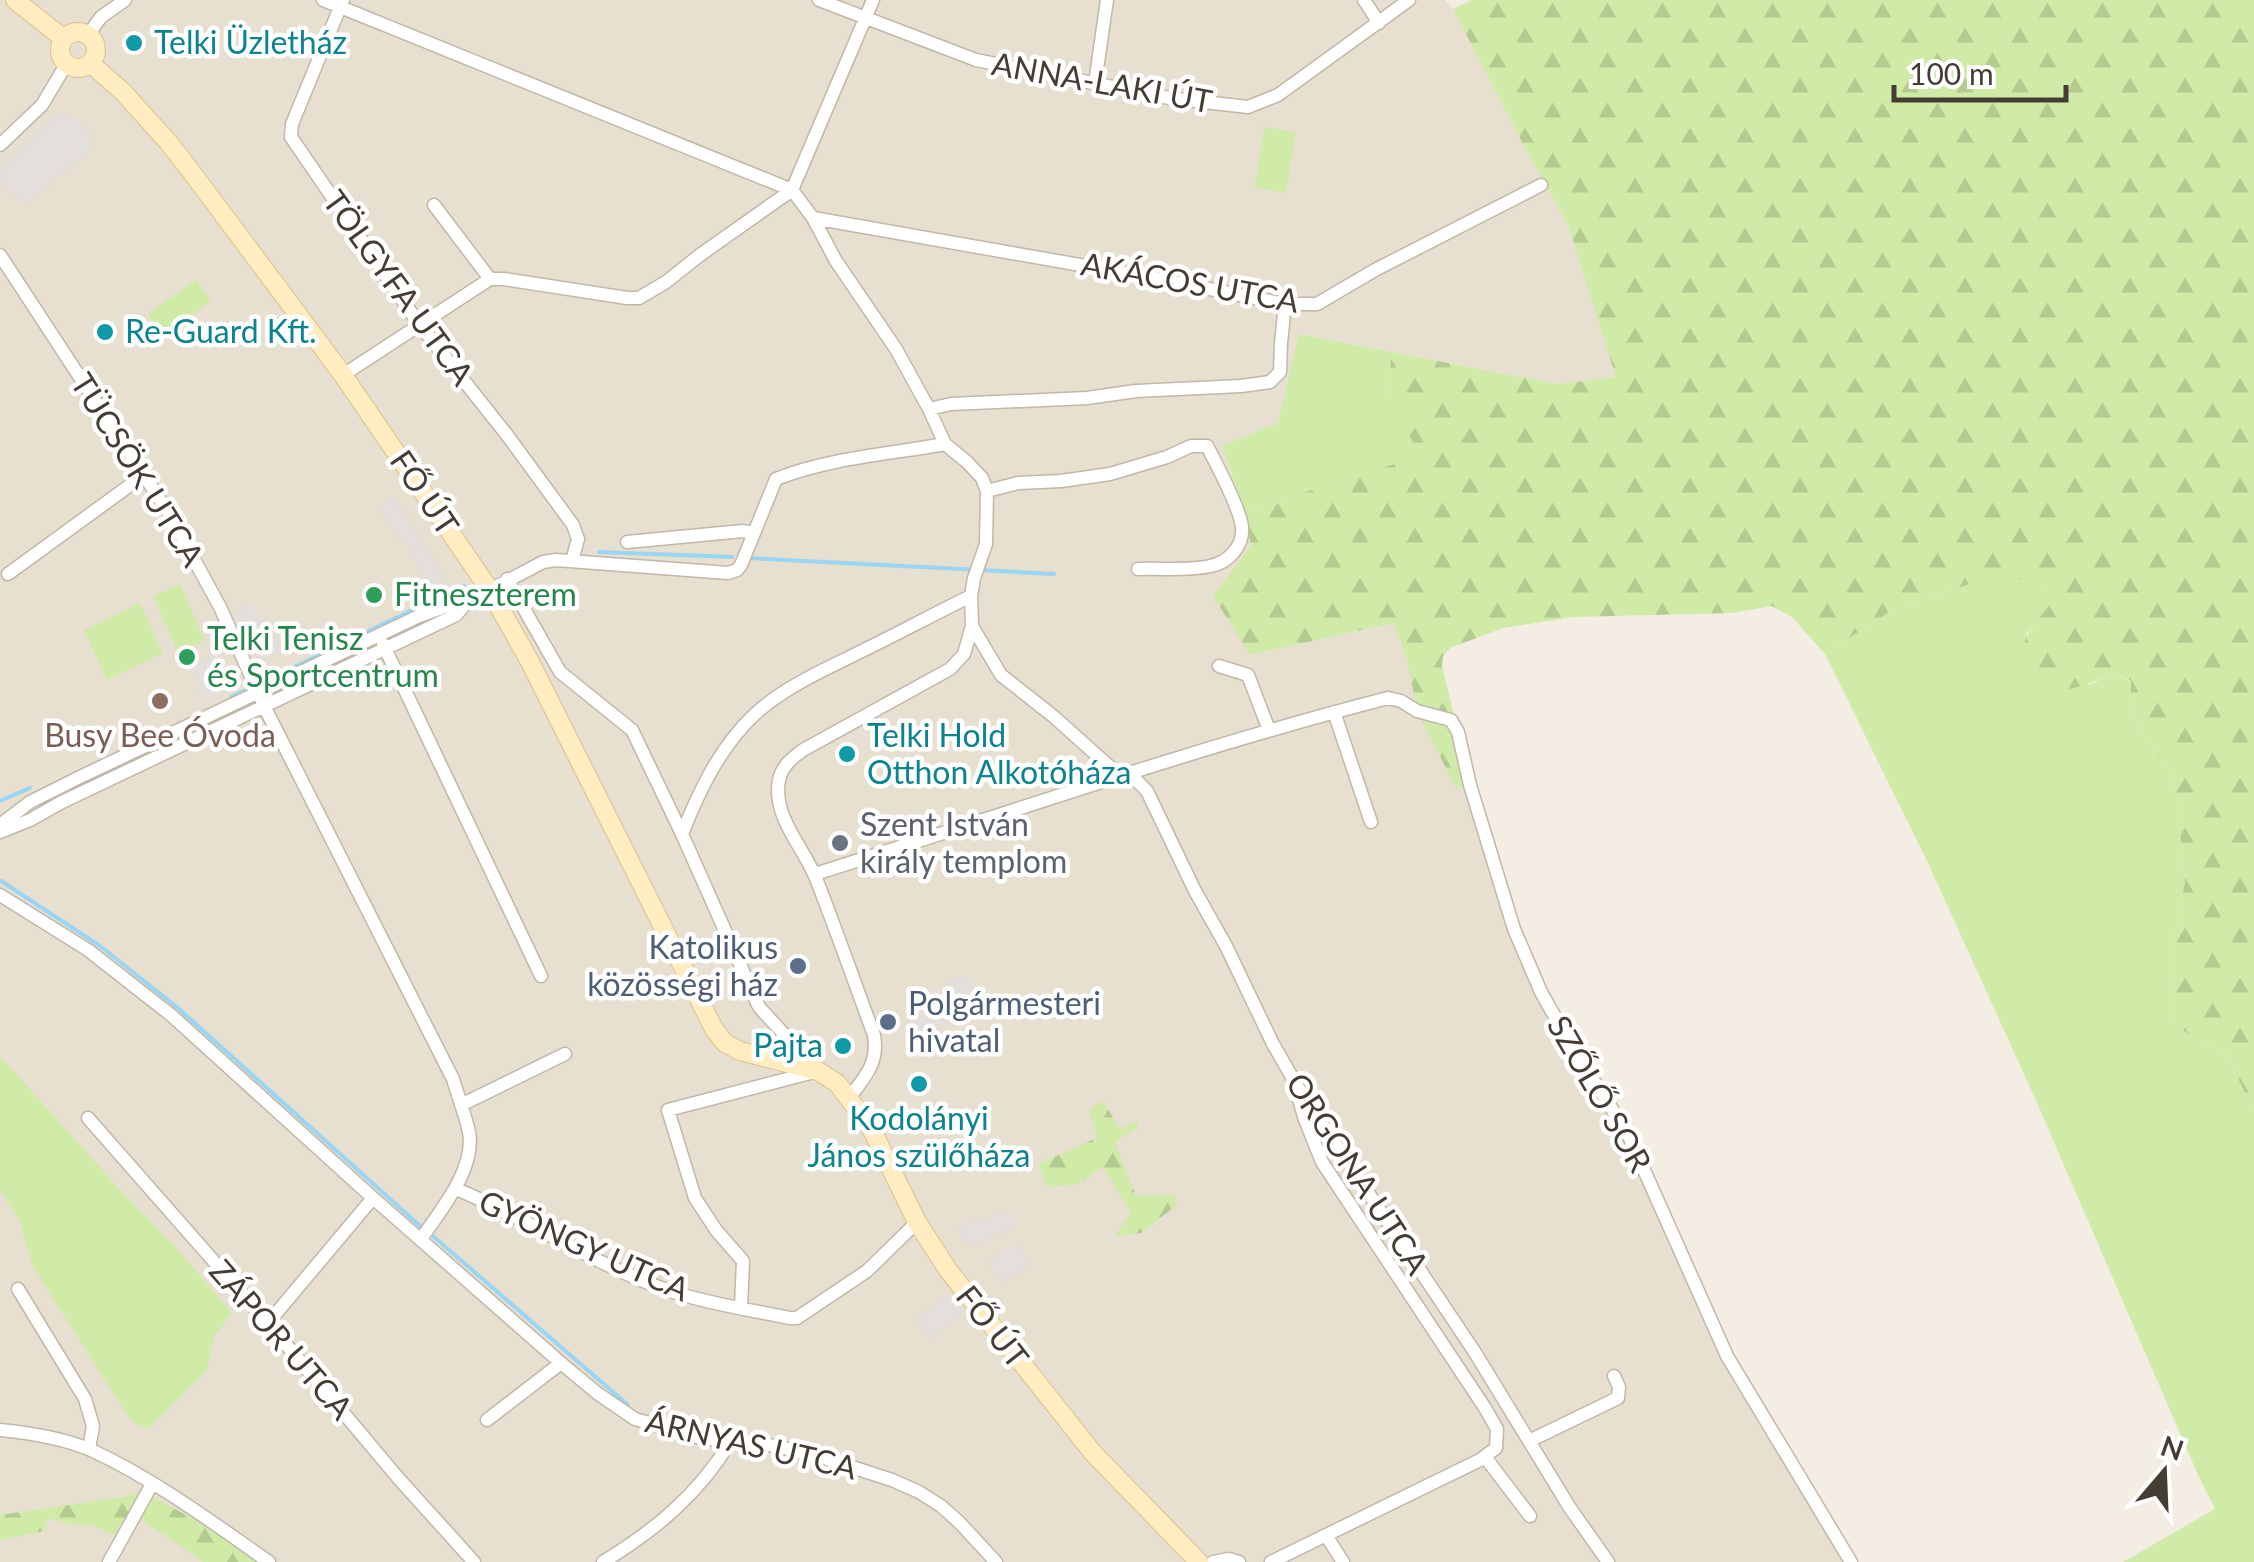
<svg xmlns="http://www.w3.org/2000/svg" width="2254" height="1562" viewBox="0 0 2254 1562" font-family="Lato,sans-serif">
<defs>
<pattern id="forest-firs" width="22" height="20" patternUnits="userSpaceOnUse" patternTransform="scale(2.5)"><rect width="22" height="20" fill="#d0eaa8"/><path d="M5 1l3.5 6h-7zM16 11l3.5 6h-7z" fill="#b4ca91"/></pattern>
</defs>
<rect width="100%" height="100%" fill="#f3ede3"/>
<path fill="#e7dfd0" d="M0 0H1445L1453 9 1525 148 1568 225 1617 377 1557 384 1300 334 1278 423 1222 447 1245 511 1251 546 1250 655 1394 623 1408 664 1470 785 1541 992 1628 1134 1720 1342 1851 1562H0Z"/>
<path fill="#d0eaa8" d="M1264 127 1296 132 1286 193 1255 188Z
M196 280 211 301 163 336 148 314Z
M1299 334 1392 352 1387 392 1421 456 1245 511 1222 446 1278 423Z
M2034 577 2045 588 2052 603 2026 634 2089 685 2114 673 2131 682V702L2143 737 2174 773 2185 882 2169 965 2168 1003 2175 1024 2202 1045 2224 1050 2254 1111V1562H2123L2215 1509 2199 1477 2034 1096 1928 863 1825 654 1891 611 1967 585Z
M180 584 205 640 178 652 153 596Z
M140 603 163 653 107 680 84 630Z
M0 1056 122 1192 178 1250 232 1313 214 1336 207 1370 148 1429 132 1422 33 1267 19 1220 0 1189Z"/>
<path fill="url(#forest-firs)" d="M1472 0H2254V1111L2224 1050 2202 1045 2175 1024 2168 1003 2169 965 2185 882 2174 773 2143 737 2131 701V681L2114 673C2092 683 2055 700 2033 682 2028 677 2023 666 2020 660 2024 633 2035 624 2051 603L2045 588 2034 578 1967 585 1891 611 1825 654 1792 617 1772 606 1732 613 1573 617 1503 628 1450 648 1443 656 1442 666 1454 715 1451 720 1470 785 1456 788 1417 711 1408 664 1394 623 1250 655 1213 596 1251 546 1245 511 1420 456 1387 392 1392 352 1557 384 1616 377 1568 225 1525 148 1453 9Z
M1104 1101 1119 1129 1138 1121 1137 1128 1115 1142 1136 1196 1174 1195 1177 1205 1141 1233 1115 1236 1131 1213 1103 1167 1078 1184 1047 1187 1038 1164 1097 1138 1089 1109Z
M129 1491 139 1496 114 1535 92 1525 69 1524 49 1518 44 1531 0 1540V1515L129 1496Z
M152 1497 190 1517 260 1562H204L145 1522 140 1513Z"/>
<path fill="#e3dfdc" d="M58 112 80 121 90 136 87 152 25 205 0 178V172Z
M394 496 445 581 429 589 408 544 399 538 379 507Z
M249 602 283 651 260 662 233 615Z
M214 653 230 687 204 699 188 664Z
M969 976 979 1008 905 1037 902 1025 926 1017 919 994 936 989 939 997 946 996 949 1005 953 1004 946 982Z
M1009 1212 1016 1226 968 1246 957 1228Z
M1018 1244 1031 1264 1002 1283 989 1262Z
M951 1292 965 1310 931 1339 916 1320Z"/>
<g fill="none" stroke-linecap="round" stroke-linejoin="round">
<path stroke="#99d5f5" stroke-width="4" d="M599 552 732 557
M749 558 1054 574
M440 597 464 586
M261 683 427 603
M231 697 250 688
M0 801 30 788
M1 881 100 946 178 1008 420 1226
M434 1237 628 1405"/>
<g stroke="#c2b7a8" stroke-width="15">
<path id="minor" d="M323 0 792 190
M343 0 292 124 291 137 419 324 507 435 573 525 578 539 572 561
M819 0 976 60 1169 98 1248 107 1278 95 1409 0
M1364 0 1379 23
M88 35 101 17 125 0
M1095 83 1107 0
M0 145 42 105 67 63
M792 190 813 218 836 261 896 349 929 409 945 444
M434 205 490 279
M813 218 1154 278 1285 304H1317L1375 270 1541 185
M0 255 168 512 220 607 265 708 453 1079C458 1096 465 1114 469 1132 476 1169 440 1211 421 1239
M343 375 490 279H504L627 298H639L666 282 700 255 792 190 873 0
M929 409 951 404 1087 398 1136 391 1241 386 1270 382 1280 372 1281 343 1285 304
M987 491 1018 483 1061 481 1110 474 1167 457 1191 446H1207C1217 465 1240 508 1242 527 1244 546 1228 563 1210 566 1189 571 1160 568 1138 569
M627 542 743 531 753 533
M8 574 144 475
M507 579 560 672 632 730 682 834 759 1007 818 1071 668 1110 695 1198 716 1230 743 1261 741 1307
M383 644 541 976
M1219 666 1248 675 1269 730
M1334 712 1371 822
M1129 773 1147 791 1195 891 1226 946 1273 1044 1300 1091 1474 1351 1570 1508 1608 1562
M0 825 30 802 80 777 419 616 455 603 467 602
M0 832 30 820 62 802 456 615 467 602 543 562 556 560 728 573 737 570 741 565 776 479C828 458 890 454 945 444L967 462 982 478 987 491 986 544 974 578 971 596 972 626 1001 675 1053 716 1119 775
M682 834C699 791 720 747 754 715 784 687 824 670 860 652 897 634 934 614 971 596
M815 874C1006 814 1194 748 1388 698L1401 701 1417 711 1451 720 1458 732 1470 785 1514 929 1541 992 1569 1042 1628 1134 1727 1356 1851 1562
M0 895 88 950 171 1015 373 1198 561 1363 597 1393 635 1419 700 1438 776 1446 824 1458 892 1480 919 1492 941 1506 959 1522 996 1562
M849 1098C865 1077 879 1063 874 1035 855 984 837 932 817 881 805 848 772 818 779 780 782 766 792 758 803 750L950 669 964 654 972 626
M461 1105 565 1054
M88 1118 268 1323 399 1479 474 1562
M456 1189C528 1218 597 1267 670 1291 709 1304 751 1310 790 1318H797L867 1271 917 1222
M18 1289 85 1399 93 1426 89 1449
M268 1323 373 1198
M487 1420 561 1363
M0 1430C30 1433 63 1438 91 1450 154 1479 212 1522 269 1562
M1529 1441 1618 1398 1619 1387 1614 1376
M1485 1457 1530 1516
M1327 1537 1343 1562
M109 1562 152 1484
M603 1562C654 1531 699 1494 730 1442
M1213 1562 1229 1559 1239 1562
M1271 1562 1480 1460 1496 1448 1497 1429 1485 1408 1322 1162 1304 1117 1298 1095"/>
</g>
<g stroke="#dac291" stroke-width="20">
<path id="secondary" d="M15 0 64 39
M60 50a18 18 0 1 1 36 0a18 18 0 1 1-36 0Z
M90 63 123 92 169 143 199 182 343 375 489 589 529 660 714 1029 725 1043 740 1051 818 1071 837 1083 871 1128 917 1222 948 1270 1093 1453 1199 1562"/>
</g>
<use href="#minor" stroke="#fff" stroke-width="12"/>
<use href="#secondary" stroke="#ffecc0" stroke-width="18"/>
</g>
<g fill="#0f9aa8" stroke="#fff" stroke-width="4">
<circle cx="134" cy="43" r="10"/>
<circle cx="105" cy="332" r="10"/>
<circle cx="847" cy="754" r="10"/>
<circle cx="843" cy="1046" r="10"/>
<circle cx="919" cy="1084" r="10"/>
</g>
<g fill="#2e9e5b" stroke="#fff" stroke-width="4">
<circle cx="374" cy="595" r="10"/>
<circle cx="187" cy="657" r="10"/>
</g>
<circle fill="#8d6e63" stroke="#fff" stroke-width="4" cx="160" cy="701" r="10"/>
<circle fill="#6b7280" stroke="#fff" stroke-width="4" cx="840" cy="843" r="10"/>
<g fill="#5c6f8a" stroke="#fff" stroke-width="4">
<circle cx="798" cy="966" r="10"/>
<circle cx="888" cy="1022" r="10"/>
</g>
<g text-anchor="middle" stroke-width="9" stroke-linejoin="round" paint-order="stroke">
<g font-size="32" fill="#0d838f" stroke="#fff" text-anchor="start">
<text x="154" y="54">Telki Üzletház</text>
<text x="125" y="343">Re-Guard Kft.</text>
<text x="867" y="747">Telki Hold<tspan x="867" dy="37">Otthon Alkotóháza</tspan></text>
<text x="823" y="1057" text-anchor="end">Pajta</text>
<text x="919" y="1130" text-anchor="middle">Kodolányi<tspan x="919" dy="37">János szülőháza</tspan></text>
</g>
<g font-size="32" fill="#453d33" stroke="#fff">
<text transform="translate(1102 83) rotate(10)" y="11">ANNA-LAKI ÚT</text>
<text transform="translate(1190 283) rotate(10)" y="11">AKÁCOS UTCA</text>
<text transform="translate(398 288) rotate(54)" y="11">TÖLGYFA UTCA</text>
<text transform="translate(137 470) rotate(58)" y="11">TÜCSÖK UTCA</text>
<text transform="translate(424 493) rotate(56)" y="11">FŐ ÚT</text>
<text transform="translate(1599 1094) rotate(60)" y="11">SZŐLŐ SOR</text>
<text transform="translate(1357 1174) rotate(57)" y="11">ORGONA UTCA</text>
<text transform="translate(584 1246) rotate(24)" y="11">GYÖNGY UTCA</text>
<text transform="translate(992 1327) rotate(52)" y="11">FŐ ÚT</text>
<text transform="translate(281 1340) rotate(49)" y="11">ZÁPOR UTCA</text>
<text transform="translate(751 1445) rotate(13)" y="11">ÁRNYAS UTCA</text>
</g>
<g font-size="32" fill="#27864d" stroke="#fff" text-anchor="start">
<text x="394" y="606">Fitneszterem</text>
<text x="207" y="650">Telki Tenisz<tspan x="207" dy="37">és Sportcentrum</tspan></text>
</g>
<g font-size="32" fill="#785e54" stroke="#fff">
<text x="160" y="747">Busy Bee Óvoda</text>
</g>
<g font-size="32" fill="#5b616d" stroke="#fff" text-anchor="start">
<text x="860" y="836">Szent István<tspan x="860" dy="37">király templom</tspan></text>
</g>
<g font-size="32" fill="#4e5e75" stroke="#fff" text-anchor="end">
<text x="778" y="959">Katolikus<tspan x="778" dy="37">közösségi ház</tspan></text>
<text x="908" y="1015" text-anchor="start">Polgármesteri<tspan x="908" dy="37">hivatal</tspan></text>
</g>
</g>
<g transform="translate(2164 1472) rotate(19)" stroke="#ffffff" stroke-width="8" paint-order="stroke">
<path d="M0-8L18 38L0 25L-18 38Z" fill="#453d33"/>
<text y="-15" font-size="28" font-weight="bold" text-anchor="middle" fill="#453d33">N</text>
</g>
<path d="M1894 85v15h172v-15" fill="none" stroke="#453d33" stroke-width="5"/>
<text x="1909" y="85" font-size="30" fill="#453d33" stroke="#ffffff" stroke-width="8" paint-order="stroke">100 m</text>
</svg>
